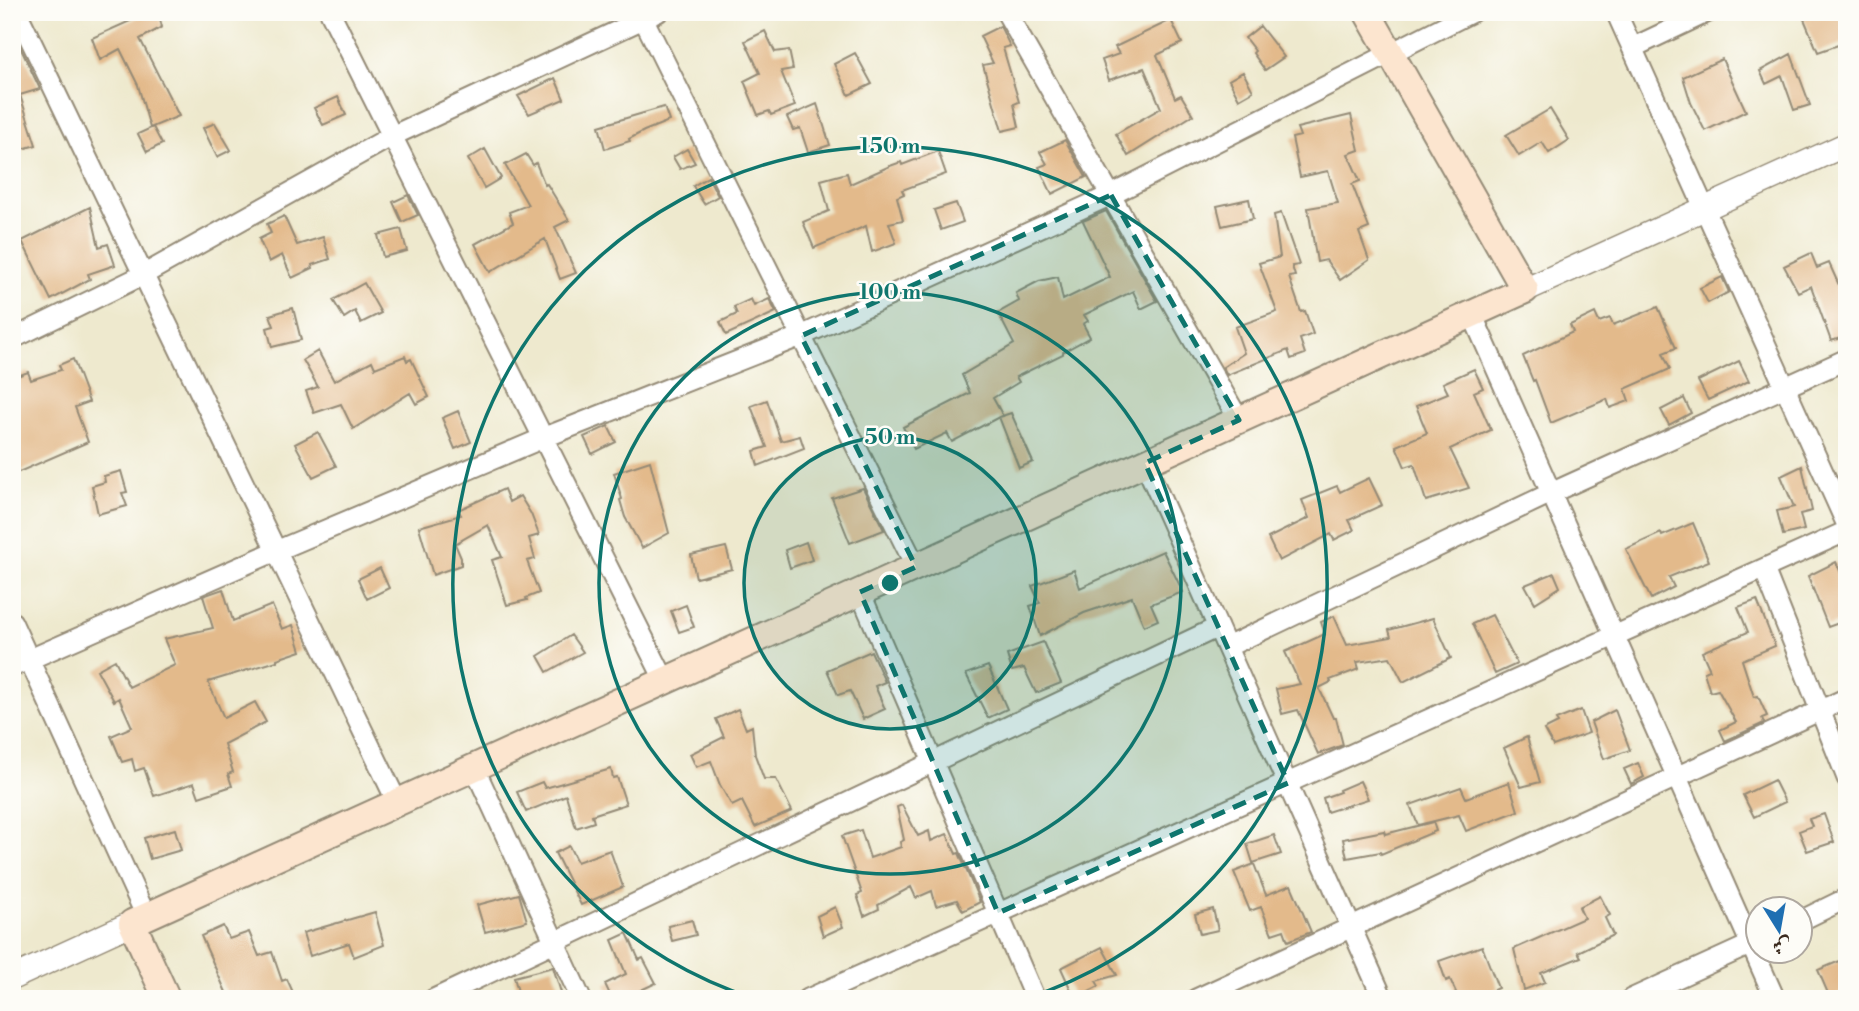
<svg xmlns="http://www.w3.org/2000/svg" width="1859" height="1011" viewBox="0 0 1859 1011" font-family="'Libre Bodoni',Amiri,serif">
<rect width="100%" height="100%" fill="#fdfcf7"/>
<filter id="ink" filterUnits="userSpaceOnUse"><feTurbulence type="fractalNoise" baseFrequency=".0143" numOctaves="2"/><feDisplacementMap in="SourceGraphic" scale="14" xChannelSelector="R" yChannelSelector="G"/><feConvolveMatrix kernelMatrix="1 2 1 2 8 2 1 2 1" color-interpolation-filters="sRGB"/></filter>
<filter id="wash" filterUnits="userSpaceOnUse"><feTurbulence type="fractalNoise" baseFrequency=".00686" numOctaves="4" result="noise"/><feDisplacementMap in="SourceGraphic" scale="28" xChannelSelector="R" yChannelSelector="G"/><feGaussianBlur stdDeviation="1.57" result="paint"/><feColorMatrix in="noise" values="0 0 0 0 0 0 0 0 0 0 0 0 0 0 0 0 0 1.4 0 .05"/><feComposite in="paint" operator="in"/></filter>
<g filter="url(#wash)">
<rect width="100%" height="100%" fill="#eee9ce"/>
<g id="blocks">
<path fill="#e3ba8b" d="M150 12H158L162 27 140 39 179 116 150 128 138 85 120 49 100 60 92 38Z
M1801 12H1847V42L1818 52Z
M1171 20 1182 43 1157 55 1175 98 1181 95 1193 115 1128 156 1116 134 1161 108 1144 68 1109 80 1102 60 1119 54 1115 47Z
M1000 26 1010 46 1003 48 1019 102 1014 104 1019 127 1002 131 983 65 993 63 980 36Z
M1260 26 1284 57 1265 70 1253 53 1255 51 1245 38Z
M12 30 40 89 20 95 36 145 12 152Z
M765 31 775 52 789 50 793 69 781 71 795 106 771 115 769 111 758 115 744 81 760 73 745 41Z
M855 53 872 84 849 95 834 64Z
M1791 54 1810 105 1794 110 1782 76 1766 84 1760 71Z
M1722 59 1746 111 1705 131 1691 103 1683 77Z
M1243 72 1253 91 1239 99 1229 80Z
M555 78 564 99 529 114 518 96Z
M338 97 346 115 323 125 314 108Z
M817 104 830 145 808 152 800 128 793 130 787 117Z
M664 107 669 121 644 131 629 139 630 141 605 149 599 126Z
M1550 109 1569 140 1549 153 1542 142 1519 156 1506 135Z
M1351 115 1359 150 1348 154 1360 181 1352 184 1369 228 1359 232 1369 260 1340 280 1326 260 1317 262 1308 208 1338 203 1328 171 1300 177 1292 138 1300 136 1297 128Z
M215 123 231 150 217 157 203 128Z
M153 127 162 144 147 152 138 134Z
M1065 140 1086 177 1052 194 1039 167 1047 164 1040 152Z
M485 149 501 178 484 188 468 159Z
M687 149 695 163 680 169 673 157Z
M938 151 946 174 902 190 904 194 897 197 903 220 889 223 896 243 872 252 866 226 814 248 803 222 829 211 821 180 847 173 850 184 890 166 901 162 902 165Z
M526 154 533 165 536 163 545 185 547 184 569 220 555 227 576 273 560 279 545 239 490 272 475 244 513 223 509 212 528 205 505 165Z
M708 177 718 196 704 204 693 186Z
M408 195 418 215 402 222 393 202Z
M1249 199 1253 219 1222 226 1217 206Z
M956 203 963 222 941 230 934 210Z
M90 207 99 247 108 244 115 265 88 274 90 279 51 300 22 241Z
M1106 211 1157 301 1141 309 1133 291 1084 315 1088 321 1083 324 1090 337 1063 352V354L1016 377 1019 382 993 398 1003 416 999 417 1011 413 1033 462 1019 468 999 417 952 442 947 433 914 449 903 427 970 393 962 375 1014 344 998 313 1019 301 1016 293 1039 281 1058 277 1063 300 1110 277 1083 221Z
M1281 213 1299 265 1292 266 1295 276 1289 277 1301 312 1305 311 1313 334 1300 339 1305 354 1291 359 1288 350 1227 375 1223 367 1244 353 1235 327 1277 312 1259 263 1280 257 1274 215Z
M284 216 297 245 323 237 330 259 312 265 313 268 292 278 282 255 269 262 259 239 271 233 267 224Z
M401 229 407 251 383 257 378 235Z
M1811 253 1817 268 1829 263 1847 303V336L1831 341 1811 286 1798 292 1784 266Z
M1722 277 1729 292 1708 303 1700 288Z
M364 283 381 313 361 323 355 311 344 318 333 300Z
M751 299 754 306 769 299 776 312 726 335 720 322 737 314 734 307Z
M1658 307 1676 348 1663 353 1670 369 1625 389 1629 401 1610 408 1607 399 1551 423 1535 380 1533 381 1523 356 1573 332 1570 325 1595 313 1599 322 1610 318 1613 325Z
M293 308 301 340 272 347 267 328 274 326 270 315Z
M318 351 334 381 372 361 375 368 405 356 407 361 411 359 429 397 416 404 410 393 353 429 341 404 314 413 306 391 318 387 303 360Z
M73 359 89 402 75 407 88 442 12 475V378L28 372 31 380 61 370 59 365Z
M1739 361 1749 381 1708 400 1698 381Z
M1474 369 1483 388 1474 392 1491 430 1450 449 1469 488 1426 501 1414 464 1405 467 1396 446 1427 433 1416 406 1448 393 1443 383Z
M1684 398 1691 413 1669 425 1661 410Z
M767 400 781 441 800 436 804 448 758 466 754 451 767 447 751 406Z
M458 411 471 442 455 449 442 418Z
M608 426 616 442 592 454 584 437Z
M318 432 336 466 313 477 295 444Z
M650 461 669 533 642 548 625 517 620 500 622 499 614 473Z
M1802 466 1812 511 1800 514 1804 530 1783 535 1777 511 1794 507 1781 476Z
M121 471 127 492 122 493 127 506 98 514 92 486 105 482 104 476Z
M1369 478 1382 505 1349 520 1354 530 1334 540 1331 534 1279 561 1268 538 1309 518 1302 500 1337 486 1340 492Z
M863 488 884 530 850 543 832 498Z
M504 489 509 502 520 496 531 514 539 535 529 538 535 559 527 561 539 593 526 598 527 600 507 605 492 560 502 557 488 525 455 544 461 558V565L433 575 419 527 461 515 458 510Z
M1693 523 1709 561 1669 577 1674 587 1651 599 1626 549 1661 533 1662 536Z
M806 542 812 560 790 568 785 550Z
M726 547 732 569 696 578 691 555Z
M1163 551 1183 592 1151 604 1158 620 1144 626 1132 597 1084 613 1040 636 1030 606 1040 603 1032 586 1074 570 1080 588Z
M1836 562 1847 586V620L1828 627 1808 576Z
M380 568 389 588 367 599 358 579Z
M1554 573 1560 587 1535 603 1525 585Z
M223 589 233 621 272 605 282 629 293 625 301 651 277 659V661L208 682 224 718 255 702 266 722 224 744 233 772 228 774 232 786 199 797 194 783 154 796 144 768 135 771 132 759 122 762 111 736 132 727 119 698 114 701 97 670 115 660 129 687 175 665 164 639 213 628 203 596Z
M1757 600 1775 646 1742 660 1754 697 1758 696 1767 716 1762 718 1764 723 1725 741 1720 730 1736 722 1718 690 1710 692 1704 672 1710 670 1702 652 1748 632 1738 607Z
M686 605 694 627 679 632 671 611Z
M1492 615 1517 664 1495 674 1472 624Z
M1334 616 1347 645 1391 637 1389 630 1433 618 1451 658 1403 682 1390 657 1357 662 1359 669 1330 680 1331 682 1319 688 1333 718H1336L1343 745 1318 754 1298 710 1282 714 1276 689 1300 684 1285 652 1325 634 1321 622Z
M571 635 583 652 547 672 538 656Z
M1043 642 1061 683 1036 693 1024 668 1012 671 1007 655Z
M871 651 885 682 875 686 885 709 863 719 850 691 838 695 827 670Z
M988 666 1007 709 988 718 966 674Z
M738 709 746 729 752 726 755 755 764 779H776L792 811 755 827 742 801 732 806 720 785 711 761 696 767 690 754 724 737 716 719Z
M1581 710 1589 733 1553 746 1544 730 1558 723 1556 720Z
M1615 710 1630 750 1604 759 1591 722Z
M1527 737 1540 782 1521 787 1504 748Z
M1638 763 1644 777 1631 784 1624 769Z
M611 769 613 778 617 777 626 804 592 815 594 822 576 828 566 795 526 812 517 792 542 782 545 788Z
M1774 780 1785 802 1754 817 1743 795Z
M1360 781 1368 799 1327 812 1323 798 1340 792 1339 790Z
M1509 782 1518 811 1466 831 1459 815 1418 825 1410 805 1461 787 1466 798Z
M902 805 918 836 929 831 931 841 947 834 956 854 959 853 980 902 963 911 957 900 936 906 932 891 916 898 911 887 878 905 879 909 864 916 857 895 862 893 842 836 861 830 870 858 901 847 900 842 904 840 897 807Z
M1824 814 1834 842 1807 851 1799 831 1812 826 1809 819Z
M1433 822 1436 831 1381 854 1380 852 1347 858 1343 839 1384 831 1385 834Z
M175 829 181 850 150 859 144 838Z
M1274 835 1281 854 1253 863 1247 844Z
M569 846 577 862 610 850 623 887 581 905 555 853Z
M1254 864 1266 895 1291 885 1311 932 1288 941 1284 930 1272 934 1261 907 1250 911 1234 872Z
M519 894 527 921 485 932 477 905Z
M1600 896 1610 915 1605 918 1613 935 1578 952 1581 957 1541 973 1545 982 1524 990 1514 949 1584 918 1579 907Z
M835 907 843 927 823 936 817 916Z
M1213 909 1218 930 1200 934 1195 914Z
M375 912 384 945 354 957 349 943 310 956 303 933Z
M692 920 696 935 672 941 668 926Z
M223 926 229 939 249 932 259 956 272 952 282 981 287 979 296 999H229L201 936Z
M627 933 639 960 643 958 656 983 622 999H612L605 984 626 974 612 940Z
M1482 946 1498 988 1474 999H1459L1450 979 1446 981 1439 961Z
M1102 947 1117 975 1096 981 1099 986 1089 991 1093 999H1075L1061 968Z
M1847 958V991L1830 998 1818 970Z
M553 967 563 999H520L514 977Z"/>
</g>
</g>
<g filter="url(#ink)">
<use href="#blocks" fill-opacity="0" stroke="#948a76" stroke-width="2"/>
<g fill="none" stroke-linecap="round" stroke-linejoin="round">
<g stroke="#948a76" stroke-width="23">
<path id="minor" d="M17 12 397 802
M330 12 665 681
M640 12 916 567
M1006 12 1239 420
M1616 12 1847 525
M1632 48 1708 12
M1472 314 1775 999
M12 339 143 275 392 136 658 12
M1145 463 1383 999
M1764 569 1847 778
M860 592 1035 999
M12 622 146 916
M1227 647 1551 493 1847 359
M12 667 276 551 543 438 801 336 1111 195 1472 12
M474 767 581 999
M1800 921 1847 898
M434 999 1218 627
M808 999 1847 531
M1196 999 1847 698
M1631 999 1758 941"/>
</g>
<g stroke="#948a76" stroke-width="26">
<path id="tertiary" d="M1525 290 1847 144
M12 978 132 923"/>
</g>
<g stroke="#948a76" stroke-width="30">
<path id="secondary" d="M167 999 132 923 1525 290 1367 12"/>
</g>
<use href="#minor" stroke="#fff" stroke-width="19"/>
<use href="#tertiary" stroke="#fff" stroke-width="23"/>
<use href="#secondary" stroke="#fce5cf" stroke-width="26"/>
</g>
</g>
<path fill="#0f766e" fill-opacity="0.2" stroke="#0f766e" stroke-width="5" stroke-dasharray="14 9" stroke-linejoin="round" d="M1111 195 1239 420 1145 463 1288 783 998 913 860 592 916 567 801 336Z"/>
<circle cx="890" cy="583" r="146" fill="#0f766e" fill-opacity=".12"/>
<g fill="none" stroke="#0f766e" stroke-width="3.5">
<circle cx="890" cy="583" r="146"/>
<circle cx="890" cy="583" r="291"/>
<path d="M755 999A437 437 0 1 1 1025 999"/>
</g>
<circle cx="890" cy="583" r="10" fill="#0f766e" stroke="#fdfcf7" stroke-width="3.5"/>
<g font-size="21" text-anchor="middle" font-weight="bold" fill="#0f766e" stroke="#fdfcf7" stroke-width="5" stroke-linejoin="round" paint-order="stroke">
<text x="890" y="153">150 m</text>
<text x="890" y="299">100 m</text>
<text x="890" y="444">50 m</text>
</g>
<rect width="1859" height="1011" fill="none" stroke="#fdfcf7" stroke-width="42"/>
<g transform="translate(1779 930) rotate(169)"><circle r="33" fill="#fdfcf7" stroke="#afa8a0" stroke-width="2"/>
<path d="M0-5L12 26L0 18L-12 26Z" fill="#1f6fb2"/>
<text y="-10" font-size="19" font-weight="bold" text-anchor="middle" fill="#3b2a1e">ش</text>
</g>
</svg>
